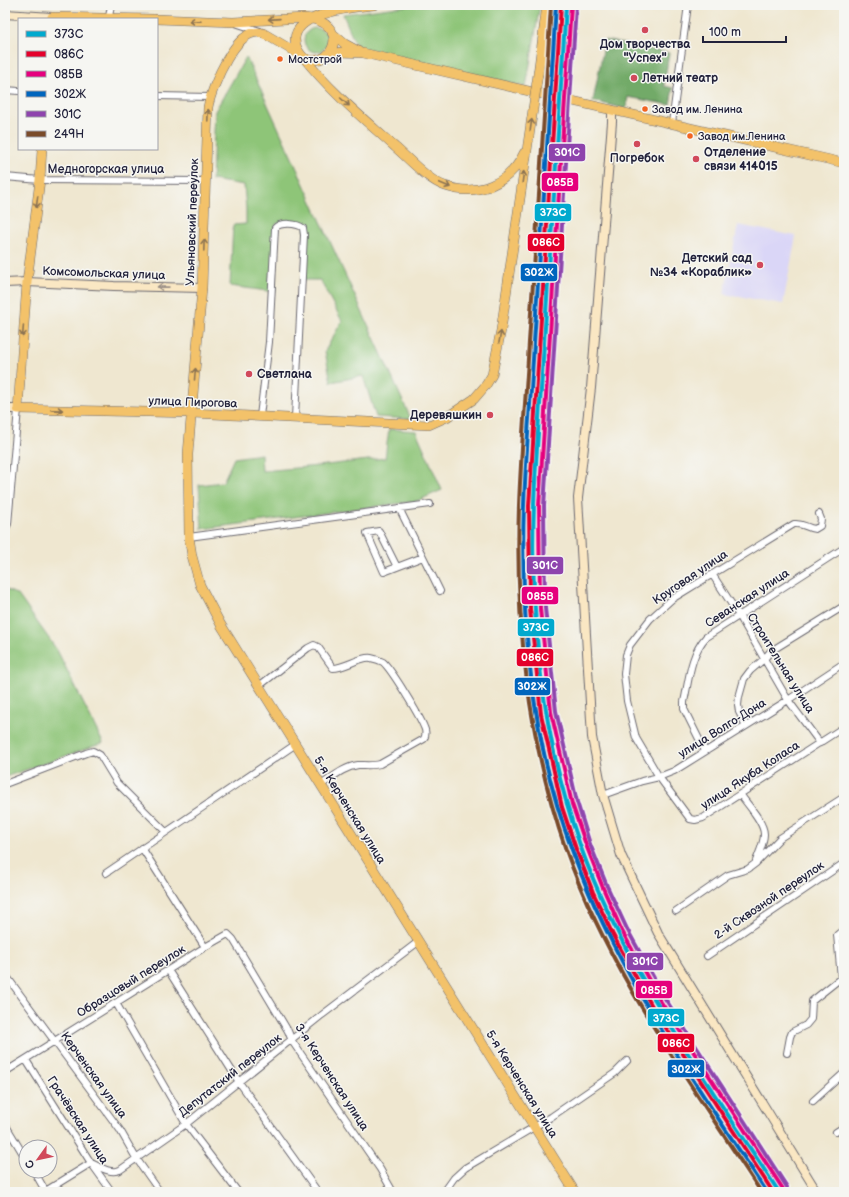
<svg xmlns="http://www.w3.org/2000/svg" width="849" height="1197" viewBox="0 0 849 1197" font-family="'Balsamiq Sans',sans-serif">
<rect width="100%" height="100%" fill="#f6f6f2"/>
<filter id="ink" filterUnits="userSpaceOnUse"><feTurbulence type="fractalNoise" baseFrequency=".025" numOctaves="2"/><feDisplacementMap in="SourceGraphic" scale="8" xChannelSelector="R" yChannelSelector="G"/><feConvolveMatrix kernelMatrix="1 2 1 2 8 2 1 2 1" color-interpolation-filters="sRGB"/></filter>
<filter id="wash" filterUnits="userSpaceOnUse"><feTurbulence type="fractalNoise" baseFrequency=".012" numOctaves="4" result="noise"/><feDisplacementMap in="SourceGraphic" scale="16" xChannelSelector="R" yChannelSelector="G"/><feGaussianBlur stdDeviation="0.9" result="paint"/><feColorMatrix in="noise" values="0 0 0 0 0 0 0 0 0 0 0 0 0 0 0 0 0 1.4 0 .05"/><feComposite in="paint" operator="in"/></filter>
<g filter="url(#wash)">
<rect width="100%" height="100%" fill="#efe7d0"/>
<path fill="#dad6f7" d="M738 225 796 236 783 304 724 294Z"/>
<path fill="#8ec578" stroke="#58745a" d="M414 5H540L526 87 356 46 343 14Z
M304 40a12 12 0 1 1 24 0a12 12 0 1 1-24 0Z
M246 57 411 419 376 417 363 376 331 382 325 351 342 321 320 280H304L305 224 277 223 275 228V292L230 286 233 225 246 224V209L244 185 212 180 215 111Z
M389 429 416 431 442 490 417 501 202 529 199 485 223 482 234 458 261 454 262 471 318 466 385 458Z
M5 589 18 595 57 650 103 743 5 777Z"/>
<path fill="#72aa68" stroke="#4a6652" d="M605 40 669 53 664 86 673 88 670 105 628 97 626 109 593 101Z"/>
</g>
<g filter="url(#ink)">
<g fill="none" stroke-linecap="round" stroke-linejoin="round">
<g stroke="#6a676f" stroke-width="8">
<path id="street" d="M109 17 111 5
M238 24 260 31
M5 90 19 91
M157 96 210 97
M672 123 688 5
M5 177 40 180 206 181
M260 416 269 342 275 228C280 222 297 223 303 228L304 235 295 418
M399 508 440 591
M819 514 821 519 820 526 815 529C806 528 804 523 794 524L672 599 650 619 630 645 626 655 624 674 627 701 636 738 659 777 690 819 695 820 703 818 844 727
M5 530 8 524 18 409
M189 537 430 504
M397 567 379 531 367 533 384 572 423 557
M712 574 740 617 788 700 820 743
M259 686 308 648 314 645 318 647 333 668C345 668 361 656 371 658 376 659 379 660 383 662 392 670 419 715 424 727 426 731 426 735 424 739L380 764C373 766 365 765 358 765 344 767 333 777 321 785
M746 726 739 712 738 705 739 697 744 679 750 671 764 659 771 651 844 606
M705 751 684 709V702C689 680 690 655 706 637L844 548
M5 784 86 753 93 751 100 755 117 783 166 832
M740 794C747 804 764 822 764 834 764 843 759 853 756 861
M603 795 642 781 659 777 674 771 788 700 844 663
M142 848 205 947
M106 873 296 744
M676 911 728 875 748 869 756 863 780 838 844 797
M707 956 844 863
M168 970 239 1082 318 1192
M5 974 120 1130 136 1158 160 1192
M116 1003 186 1124 238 1192
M787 1053 790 1037 792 1032 806 1025 811 1019 812 1001 841 978 837 935 844 929
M26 1060 91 1163 112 1192
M5 1072 205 947 228 934 233 939 288 1031 292 1041 380 1169 393 1192
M813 1101 844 1073
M5 1124 26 1159
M836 1132 844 1127
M34 1171 46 1192
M44 1192 91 1163C100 1167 110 1174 120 1170L186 1124 322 1015 418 942
M444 1192 454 1178 465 1168 551 1117 615 1073 627 1061"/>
</g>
<g stroke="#6a676f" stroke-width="10">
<path id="secondary" d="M5 14 52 17
M612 110V122L591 388 578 498 592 737 603 795 621 855 658 933 817 1192
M5 283 27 282 114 286 202 288
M5 409H18"/>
</g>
<g stroke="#6a676f" stroke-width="10">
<path id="primary" d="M52 19V17L154 19
M157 19 233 22 305 18C352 21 334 71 304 58 299 53 295 46 295 39 296 13 354 7 374 5
M332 33 345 44 358 51
M302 56 263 33C236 25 212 87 208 107L202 288 188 454 189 537 192 556 200 585 221 625 575 1192
M326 56 340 52 363 53 844 163
M304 58C331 92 364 119 395 147 409 159 429 181 445 186 477 197 510 184 524 153
M538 74 547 5
M42 149 40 180 27 282 18 409 192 413 429 425 447 417 474 399 486 385 492 375 501 330 533 109"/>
</g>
<use href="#street" stroke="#fff" stroke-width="6"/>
<use href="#secondary" stroke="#fae7c3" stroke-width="8"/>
<use href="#primary" stroke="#f3c26a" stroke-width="9"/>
<g stroke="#6a676f" stroke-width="10" stroke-linecap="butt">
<path id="primary-bridge" d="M533 109 538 74"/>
</g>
<use href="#primary-bridge" stroke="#f3c26a" stroke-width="9"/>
<g stroke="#f6f6f2" stroke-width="7">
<path id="rail-1" d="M566 5C559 118 552 230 544 343 541 397 536 451 534 505 530 620 542 737 580 845 625 971 707 1081 779 1192"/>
</g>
<g stroke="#f6f6f2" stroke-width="7">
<path id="rail-2" d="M561 5 529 506 530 609 541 714 562 807 576 849 593 892 613 935 653 1008 773 1192"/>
</g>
<g stroke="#f6f6f2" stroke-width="7">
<path id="rail-3" d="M571 5 539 506 540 609 551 712 572 804 586 845 603 888 622 931 661 1002 783 1189"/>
</g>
<g stroke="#f6f6f2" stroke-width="7">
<path id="rail-4" d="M556 5C549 118 542 230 534 343 531 397 526 451 524 505 520 619 532 743 572 850 617 975 695 1082 767 1192"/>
</g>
<g stroke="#f6f6f2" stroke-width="7">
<path id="rail-5" d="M576 6 544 506 545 608 556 711 577 802 590 844 607 886 627 929 666 1000 787 1187"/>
</g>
<g stroke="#f6f6f2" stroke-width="7">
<path id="rail-6" d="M551 5C544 117 537 230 529 342 526 396 521 451 519 505 515 620 528 741 566 850 610 975 690 1082 761 1192"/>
</g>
<use href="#rail-1" stroke="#00a9ce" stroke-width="4"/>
<use href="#rail-2" stroke="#e4002b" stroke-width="4"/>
<use href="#rail-3" stroke="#e5007d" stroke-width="4"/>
<use href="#rail-4" stroke="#0065bd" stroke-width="4"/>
<use href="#rail-5" stroke="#8e44ad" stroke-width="4"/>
<use href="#rail-6" stroke="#7a4b2a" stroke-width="4"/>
</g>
<defs><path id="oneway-shaft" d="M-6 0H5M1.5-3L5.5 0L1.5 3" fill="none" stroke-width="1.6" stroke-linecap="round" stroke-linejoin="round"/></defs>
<g stroke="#8a7252">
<use href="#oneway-shaft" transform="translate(274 19) rotate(176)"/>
<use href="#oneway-shaft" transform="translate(195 21) rotate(-178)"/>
<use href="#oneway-shaft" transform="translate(345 102) rotate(42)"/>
<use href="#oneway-shaft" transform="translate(208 115) rotate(-88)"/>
<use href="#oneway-shaft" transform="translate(531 125) rotate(-82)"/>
<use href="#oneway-shaft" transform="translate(523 177) rotate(-82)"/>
<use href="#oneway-shaft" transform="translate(445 185) rotate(23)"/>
<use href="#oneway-shaft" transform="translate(37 202) rotate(97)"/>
<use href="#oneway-shaft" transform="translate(204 245) rotate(-88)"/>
<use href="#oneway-shaft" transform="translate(23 331) rotate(94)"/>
<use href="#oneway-shaft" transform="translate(500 337) rotate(-80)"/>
<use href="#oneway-shaft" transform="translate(195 374) rotate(-85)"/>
<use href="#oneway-shaft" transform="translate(57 410) rotate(1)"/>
</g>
<use stroke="#998e86" href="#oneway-shaft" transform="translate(163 287) rotate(-179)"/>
</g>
<g fill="#d1495b" stroke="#f6f6f2" stroke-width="1.5">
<circle cx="645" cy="30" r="4"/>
<circle cx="634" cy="78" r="4"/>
<circle cx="637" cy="144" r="4"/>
<circle cx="696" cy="159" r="4"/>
<circle cx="760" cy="265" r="4"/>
<circle cx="249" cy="374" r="4"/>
<circle cx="490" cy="415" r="4"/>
</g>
<g fill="#f26522" stroke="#f6f6f2" stroke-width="1.5">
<circle cx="280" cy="59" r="3.5"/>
<circle cx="645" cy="109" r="3.5"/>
<circle cx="690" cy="136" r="3.5"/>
</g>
<g text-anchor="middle" stroke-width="3" stroke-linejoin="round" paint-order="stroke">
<g font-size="11" fill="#22223b" stroke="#f6f6f2" text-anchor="start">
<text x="288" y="63">Мостстрой</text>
<text x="652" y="113">Завод им. Ленина</text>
<text x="698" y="140">Завод им.Ленина</text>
</g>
<g font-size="12" font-weight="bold" fill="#22223b" stroke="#f6f6f2" text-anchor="start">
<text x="645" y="48" text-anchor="middle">Дом творчества<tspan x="645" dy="14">"Успех"</tspan></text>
<text x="642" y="82">Летний театр</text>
<text x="704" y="156">Отделение<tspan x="704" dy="14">связи 414015</tspan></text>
<text x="637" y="162" text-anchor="middle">Погребок</text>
<text x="752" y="262" text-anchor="end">Детский сад<tspan x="752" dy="14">№34 «Кораблик»</tspan></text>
<text x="257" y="378">Светлана</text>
<text x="482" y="419" text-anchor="end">Деревяшкин</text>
</g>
<g font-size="12" fill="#22223b" stroke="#f6f6f2">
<text x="106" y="173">Медногорская улица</text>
<text transform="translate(192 222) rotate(-88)" y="4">Ульяновский переулок</text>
<text transform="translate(104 273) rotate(2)" y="4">Комсомольская улица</text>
<text transform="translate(193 402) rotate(2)" y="4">улица Пирогова</text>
<text transform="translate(690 577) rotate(-34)" y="4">Круговая улица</text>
<text transform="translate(747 598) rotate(-33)" y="4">Севанская улица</text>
<text transform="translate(781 663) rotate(58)" y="4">Строительная улица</text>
<text transform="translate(722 728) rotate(-32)" y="4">улица Волго-Дона</text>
<text transform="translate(750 775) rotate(-33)" y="4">улица Якуба Коласа</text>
<text transform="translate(350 810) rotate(58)" y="4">5-я Керченская улица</text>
<text transform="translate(769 900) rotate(-34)" y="4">2-й Сквозной переулок</text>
<text transform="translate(131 981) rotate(-32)" y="4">Образцовый переулок</text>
<text transform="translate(94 1075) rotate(54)" y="4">Керченская улица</text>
<text transform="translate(230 1075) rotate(-38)" y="4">Депутатский переулок</text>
<text transform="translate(332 1077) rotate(57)" y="4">3-я Керченская улица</text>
<text transform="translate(522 1084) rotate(58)" y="4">5-я Керченская улица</text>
<text transform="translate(78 1120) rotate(57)" y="4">Грачёвская улица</text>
</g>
</g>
<g stroke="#f6f6f2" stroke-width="1.5">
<rect x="548" y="143" width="38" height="19" rx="4" fill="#8e44ad"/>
<rect x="541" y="172" width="38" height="20" rx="4" fill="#e5007d"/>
<rect x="534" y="203" width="38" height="19" rx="4" fill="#00a9ce"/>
<rect x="527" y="233" width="38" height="19" rx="4" fill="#e4002b"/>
<rect x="520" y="263" width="38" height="19" rx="4" fill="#0065bd"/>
<rect x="526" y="556" width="38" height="19" rx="4" fill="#8e44ad"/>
<rect x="521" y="586" width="38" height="19" rx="4" fill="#e5007d"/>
<rect x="517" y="618" width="38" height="19" rx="4" fill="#00a9ce"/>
<rect x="516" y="648" width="38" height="19" rx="4" fill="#e4002b"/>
<rect x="514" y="677" width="37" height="19" rx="4" fill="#0065bd"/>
<rect x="626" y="952" width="38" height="19" rx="4" fill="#8e44ad"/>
<rect x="635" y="980" width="38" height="19" rx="4" fill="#e5007d"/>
<rect x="647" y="1008" width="38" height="19" rx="4" fill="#00a9ce"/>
<rect x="657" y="1033" width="38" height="20" rx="4" fill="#e4002b"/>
<rect x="667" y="1059" width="38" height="19" rx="4" fill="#0065bd"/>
</g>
<g font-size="11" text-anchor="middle" font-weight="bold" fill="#fff">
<text x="567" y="156">301С</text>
<text x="560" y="186">085В</text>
<text x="553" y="216">373C</text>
<text x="546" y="246">086С</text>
<text x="539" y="276">302Ж</text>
<text x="545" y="569">301С</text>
<text x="540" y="600">085В</text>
<text x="536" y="631">373C</text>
<text x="535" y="661">086С</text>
<text x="532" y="690">302Ж</text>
<text x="645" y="965">301С</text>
<text x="654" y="994">085В</text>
<text x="666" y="1022">373C</text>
<text x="676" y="1047">086С</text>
<text x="686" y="1073">302Ж</text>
</g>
<rect width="849" height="1197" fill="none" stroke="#f6f6f2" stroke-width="20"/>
<rect x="18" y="18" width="140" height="132" fill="#f6f6f2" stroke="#a1a1a9"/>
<rect x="26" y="31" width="20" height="6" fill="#00a9ce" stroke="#a1a1a9"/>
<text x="54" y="38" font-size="12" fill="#22223b">373C</text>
<rect x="26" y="51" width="20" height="6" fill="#e4002b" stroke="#a1a1a9"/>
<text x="54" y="58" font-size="12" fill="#22223b">086С</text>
<rect x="26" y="71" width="20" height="6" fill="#e5007d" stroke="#a1a1a9"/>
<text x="54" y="78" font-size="12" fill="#22223b">085В</text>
<rect x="26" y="91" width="20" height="6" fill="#0065bd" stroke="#a1a1a9"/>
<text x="54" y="98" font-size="12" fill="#22223b">302Ж</text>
<rect x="26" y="111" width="20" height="6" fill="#8e44ad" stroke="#a1a1a9"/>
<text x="54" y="118" font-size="12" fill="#22223b">301С</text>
<rect x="26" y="131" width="20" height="6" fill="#7a4b2a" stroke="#a1a1a9"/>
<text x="54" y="138" font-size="12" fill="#22223b">249Н</text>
<g transform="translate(38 1159) rotate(237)"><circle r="19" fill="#f6f6f2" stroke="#a1a1a9"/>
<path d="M0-3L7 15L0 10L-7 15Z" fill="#d1495b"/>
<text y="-6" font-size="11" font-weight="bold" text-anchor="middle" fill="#22223b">С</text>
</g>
<path d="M703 36v6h83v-6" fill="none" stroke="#22223b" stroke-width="2"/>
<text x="709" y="36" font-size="12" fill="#22223b" stroke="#f6f6f2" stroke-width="3" paint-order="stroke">100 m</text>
</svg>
